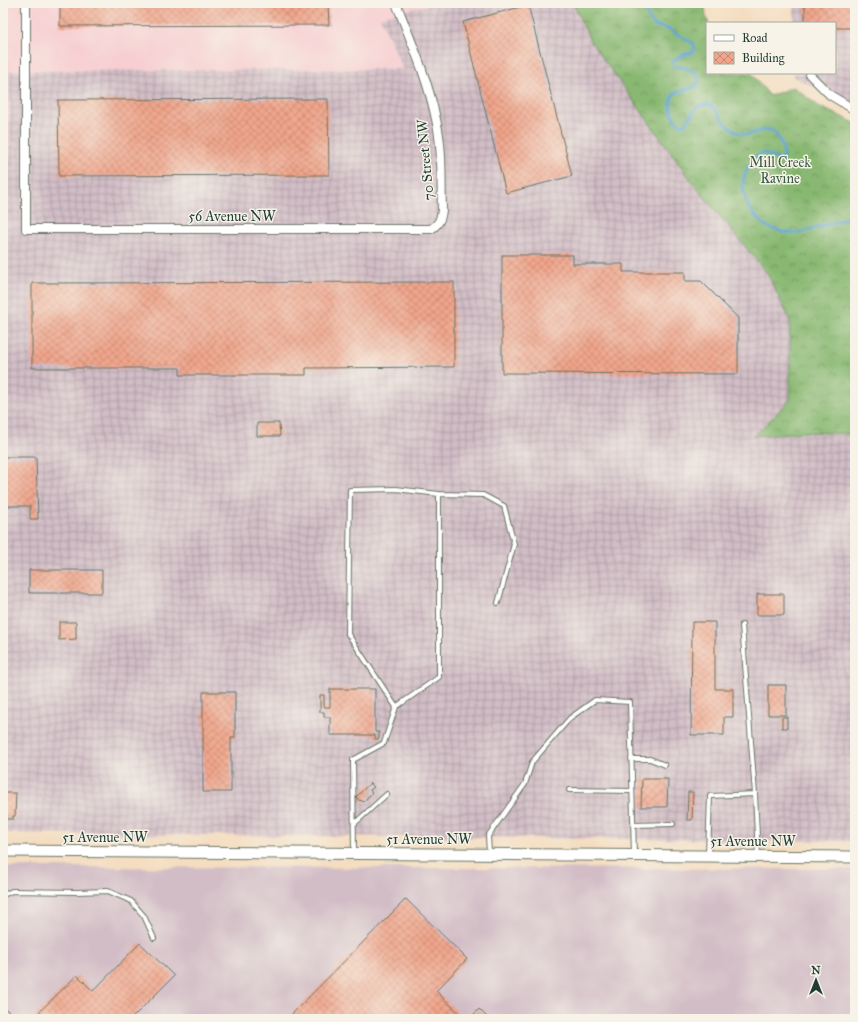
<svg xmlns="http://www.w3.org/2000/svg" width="858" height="1022" viewBox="0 0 858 1022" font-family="'IM FELL Great Primer',serif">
<defs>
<pattern id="industrial-grid" width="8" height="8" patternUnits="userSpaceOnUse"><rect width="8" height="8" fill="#d2bdc6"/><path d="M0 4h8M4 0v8" fill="none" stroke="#aa9ba2"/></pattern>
<pattern id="forest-crowns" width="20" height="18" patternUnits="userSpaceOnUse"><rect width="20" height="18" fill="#88b871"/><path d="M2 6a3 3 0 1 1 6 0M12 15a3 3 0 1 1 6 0" fill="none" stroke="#6f975e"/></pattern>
<pattern id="building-cross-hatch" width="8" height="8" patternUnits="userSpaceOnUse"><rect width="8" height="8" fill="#f1a68c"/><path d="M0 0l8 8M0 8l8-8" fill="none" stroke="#c38873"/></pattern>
</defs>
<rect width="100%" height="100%" fill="#f7f3e8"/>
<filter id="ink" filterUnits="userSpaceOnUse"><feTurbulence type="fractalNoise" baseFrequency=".025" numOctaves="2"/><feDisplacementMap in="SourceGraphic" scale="8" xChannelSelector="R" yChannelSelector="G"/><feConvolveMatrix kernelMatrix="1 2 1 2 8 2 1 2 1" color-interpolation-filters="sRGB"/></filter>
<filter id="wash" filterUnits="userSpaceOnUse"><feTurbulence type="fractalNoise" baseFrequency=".012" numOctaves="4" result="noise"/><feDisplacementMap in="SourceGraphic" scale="16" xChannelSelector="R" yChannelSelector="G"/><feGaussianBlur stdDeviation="0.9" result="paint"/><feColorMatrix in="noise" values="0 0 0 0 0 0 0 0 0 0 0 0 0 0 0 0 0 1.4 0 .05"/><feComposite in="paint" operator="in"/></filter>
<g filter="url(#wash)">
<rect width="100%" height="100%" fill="#f4ddc0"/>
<path fill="#f7cfd2" d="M3 3H434L380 17 404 69 9 71 10 159H3Z"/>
<path fill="url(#industrial-grid)" d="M434 3H573L591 42 696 187 767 273 790 320V401L754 436 802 432 855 434V841L3 833V159L10 158 9 71 403 69 380 17Z
M794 3H855V106L793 77V73H835V23H794Z"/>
<path fill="#d2bdc6" d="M3 867 855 869V1019H3Z"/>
<path fill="url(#forest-crowns)" stroke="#547a52" d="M573 3H705L706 18 709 23H707V73H751L770 96 793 87 820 107 855 123V434L802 432 754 436 790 400V320L767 273 696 187 591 42Z"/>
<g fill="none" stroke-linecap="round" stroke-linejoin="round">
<path stroke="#5ca2d2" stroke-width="3" d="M648 3C644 12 648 19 655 26L666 28 693 43C699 54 688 53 682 55 678 57 676 59 673 62L674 66 686 68 696 73C699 78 700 83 695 87 689 89 679 90 674 94 666 102 673 125 684 125L697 107 708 104C716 107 719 117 725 123 728 126 733 129 737 132 755 142 769 114 781 143 783 148 784 153 783 158L779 160 764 153C755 156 751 161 747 169 737 189 748 213 765 225 772 230 783 232 791 233 801 234 809 229 818 227 831 223 843 221 855 214"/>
</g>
<g id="blocks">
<path fill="url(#building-cross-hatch)" d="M60 3H328L329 25 60 26Z
M805 3H855V28H835V23H805Z
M528 5 572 176 506 193 463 22Z
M328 99 329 175 59 176 58 100Z
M502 255H573V264H623V272H685V281H701L738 318V374L502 373Z
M454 282V367L306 368V375H180V368H32V283Z
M257 423H279L280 436H257Z
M3 457H36L38 519H30V506H3Z
M29 570H102V593H29Z
M757 594H784V615H757Z
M59 622H76V639L59 640Z
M692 622H715V689H733V717H724V735H691Z
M768 685H786V715H768Z
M330 689H375V732H379V739H375V735H330V717H324V712H320V695H324V707H330Z
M203 692H235V738H231V792H203Z
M782 717H787V728H782Z
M642 779H668L667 807H641Z
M370 783 374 787 370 790 372 793 363 802 361 800 360 801 356 797Z
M3 791H5V793H16L15 816H13V819H3Z
M688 792H693L692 820H687Z
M406 899 467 959 436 991 465 1019H287Z
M140 943 174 976 131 1019H32L77 975 93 991Z
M3 1006 16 1019H3Z
M479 1009 489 1019H469Z"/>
</g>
</g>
<g filter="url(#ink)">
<use href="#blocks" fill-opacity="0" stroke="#6a7565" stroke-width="1"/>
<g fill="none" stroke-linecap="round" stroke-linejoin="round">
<g stroke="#6a7565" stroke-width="6">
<path id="lane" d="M742 625 755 794 758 856
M396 707 348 634 350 490 396 489 439 494
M631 759H650L665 765
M569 790 632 791
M354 824 387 794
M633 825 673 824
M354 853 353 760 384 743 396 707 439 677V494L483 495 504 506 514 544 498 603
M489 853 488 836 525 784 532 762 570 718 595 700 630 702 634 855
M708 855 710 796 755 794
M3 895 12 891 76 892 108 891 131 901 144 916 154 938"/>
</g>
<g stroke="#6a7565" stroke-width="10">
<path id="street" d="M26 3V229H431C439 224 441 219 442 210 441 182 443 152 437 124 429 82 412 43 396 3
M810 75 830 95 855 110"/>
</g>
<g stroke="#6a7565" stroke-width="13">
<path id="secondary" d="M3 851 855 857"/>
</g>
<use href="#lane" stroke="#fff" stroke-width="4"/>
<use href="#street" stroke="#fff" stroke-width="8"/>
<use href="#secondary" stroke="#fff" stroke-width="11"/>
</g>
</g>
<g text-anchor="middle" stroke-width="3" stroke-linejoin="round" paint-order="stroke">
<g font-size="14" fill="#1f3d34" stroke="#f7f3e8">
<text transform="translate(425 160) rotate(-95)" y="5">70 Street NW</text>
<text x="232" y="221">56 Avenue NW</text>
<text x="105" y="842">51 Avenue NW</text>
<text x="429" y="844">51 Avenue NW</text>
<text x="753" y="846">51 Avenue NW</text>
</g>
<g font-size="14" fill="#3b5c44" stroke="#f7f3e8">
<text x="780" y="167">Mill Creek<tspan x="780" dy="16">Ravine</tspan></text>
</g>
</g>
<rect width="858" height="1022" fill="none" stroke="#f7f3e8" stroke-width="16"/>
<rect x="706" y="22" width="130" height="52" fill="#f7f3e8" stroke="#a1aaa0"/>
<rect x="714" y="35" width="20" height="6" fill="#ffffff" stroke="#a1aaa0"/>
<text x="742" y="42" font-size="12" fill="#1f3d34">Road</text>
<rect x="714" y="52" width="20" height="12" fill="url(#building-cross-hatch)" stroke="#a1aaa0"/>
<text x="742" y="62" font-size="12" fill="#1f3d34">Building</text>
<g transform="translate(816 980)" stroke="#f7f3e8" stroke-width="3" paint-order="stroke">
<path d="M0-3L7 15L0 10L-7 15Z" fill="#1f3d34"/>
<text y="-6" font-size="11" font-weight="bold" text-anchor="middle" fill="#1f3d34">N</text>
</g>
</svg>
